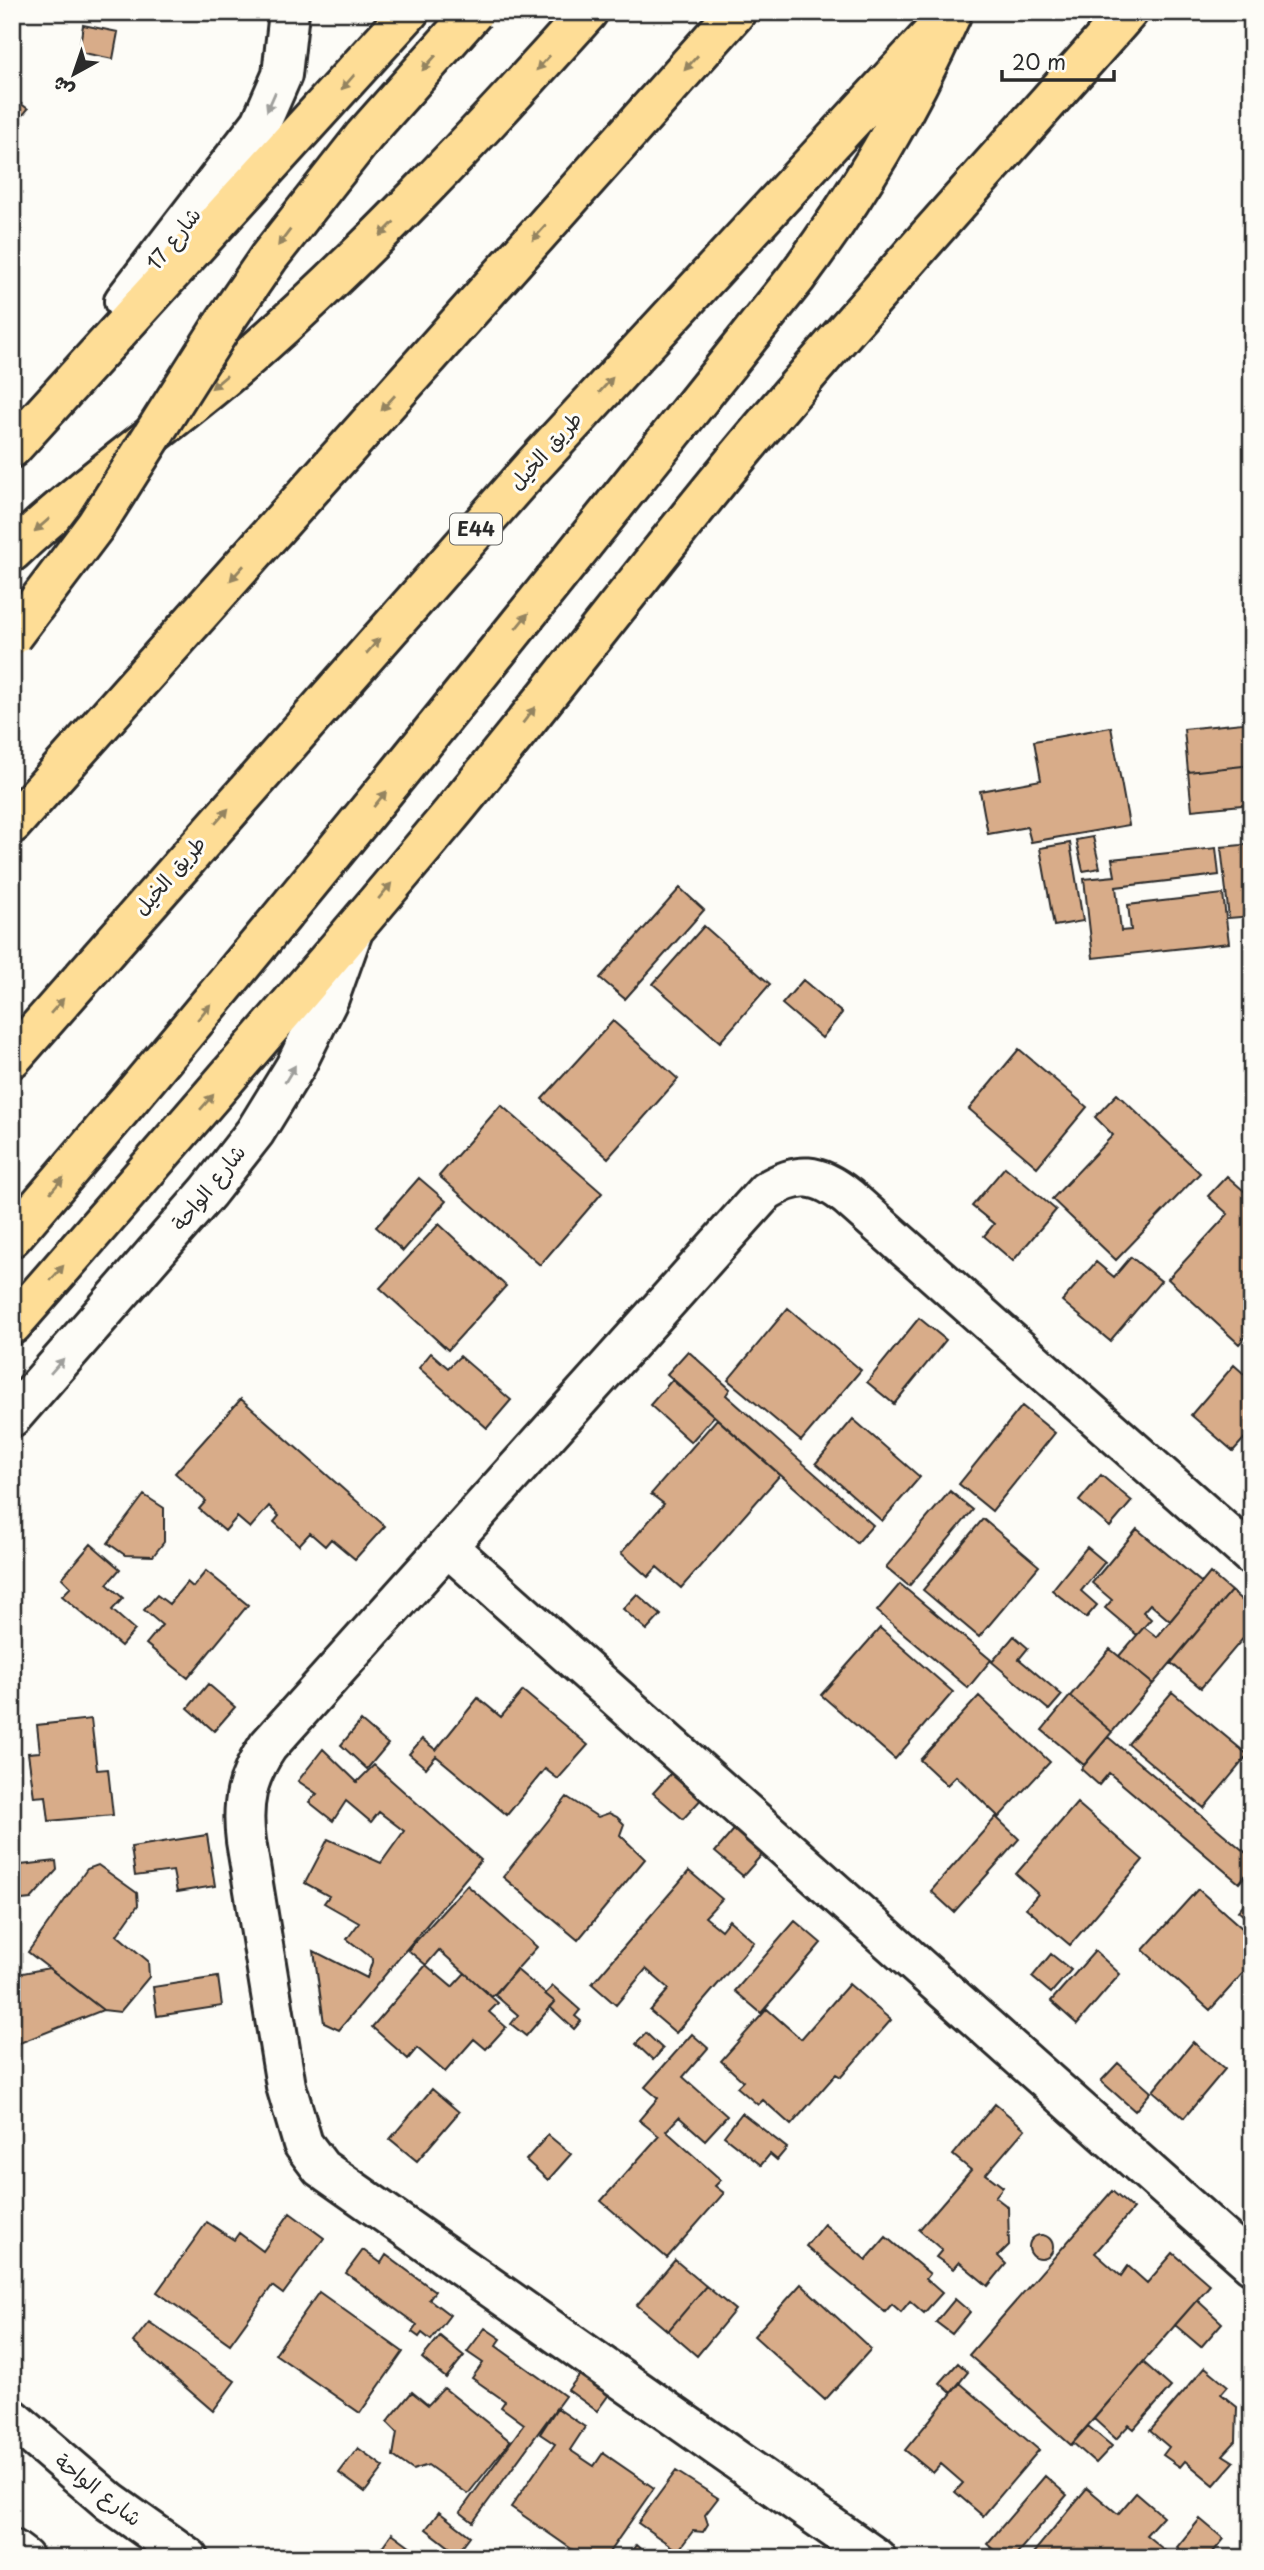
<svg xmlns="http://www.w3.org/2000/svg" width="1264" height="2570" viewBox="0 0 1264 2570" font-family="'Playpen Sans','Playpen Sans Arabic',sans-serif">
<rect width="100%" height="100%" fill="#fdfcf7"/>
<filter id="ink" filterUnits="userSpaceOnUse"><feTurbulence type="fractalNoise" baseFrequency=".0143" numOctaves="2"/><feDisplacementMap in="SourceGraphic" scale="14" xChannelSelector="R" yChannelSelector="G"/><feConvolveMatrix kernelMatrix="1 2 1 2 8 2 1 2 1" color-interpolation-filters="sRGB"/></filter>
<g filter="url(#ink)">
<path fill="#d8ac89" stroke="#2b2b2b" stroke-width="2" d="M83 25 118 32 113 59 79 52Z
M12 97 28 109 12 128Z
M1252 722V765L1188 772 1184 729Z
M1111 727 1129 825 1031 842 1027 827 988 834 980 791 1041 780 1034 741Z
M1252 765V804L1192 810 1188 772Z
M1093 837 1100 868 1083 871 1076 840Z
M1070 843 1083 921 1054 926 1040 848Z
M1252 844V916L1229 918 1221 847Z
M1216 848 1219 875 1116 887 1121 931 1131 930 1128 905 1223 894 1229 943 1093 958 1084 879 1115 876 1112 859Z
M680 888 704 910 625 999 600 978Z
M704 926 770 984 720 1042 653 984Z
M803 980 842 1013 822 1038 782 1004Z
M613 1021 678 1079 608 1158 542 1099Z
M1019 1049 1087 1107 1037 1167 969 1109Z
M1117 1094 1200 1173 1116 1260 1052 1199 1113 1135 1095 1117Z
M501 1105 602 1193 540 1265 439 1176Z
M1005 1167 1056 1210 1013 1261 984 1236 994 1224 972 1206Z
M1227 1176 1252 1198V1330L1239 1344 1168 1279 1228 1214 1208 1196Z
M419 1178 446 1201 403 1251 376 1227Z
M439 1224 506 1286 448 1350 380 1288Z
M1131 1257 1161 1281 1110 1341 1062 1301 1096 1262 1114 1277Z
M788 1308 861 1370 801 1441 728 1380Z
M919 1318 946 1340 894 1404 867 1382Z
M688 1351 730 1389 726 1395 873 1525 857 1543 667 1374Z
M431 1353 448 1368 460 1356 511 1400 487 1428 419 1368Z
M1234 1365 1252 1381V1430L1233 1451 1191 1415Z
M672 1380 714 1416 691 1442 650 1405Z
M241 1399 385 1526 355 1559 331 1539 325 1546 310 1533 299 1545 274 1522 279 1516 269 1506 250 1528 237 1517 225 1531 199 1509 206 1501 175 1473Z
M1022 1406 1055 1433 992 1511 959 1484Z
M717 1419 780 1475 681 1588 657 1567 648 1577 621 1553 664 1504 651 1494Z
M853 1419 920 1477 882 1521 816 1463Z
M1101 1475 1132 1501 1110 1527 1079 1501Z
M950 1491 973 1510 909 1586 886 1567Z
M144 1495 164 1508V1542L153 1556 125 1555 108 1543Z
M983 1519 1039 1566 979 1637 923 1590Z
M1137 1529 1202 1583 1170 1621 1150 1604 1143 1612 1151 1619 1137 1635 1105 1608 1112 1600 1092 1583Z
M91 1544 120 1569 107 1584 123 1598 112 1610 135 1630 121 1646 62 1596 71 1587 62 1578Z
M1087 1547 1105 1562 1081 1591 1097 1605 1086 1618 1052 1590Z
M206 1571 248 1605 188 1678 146 1644 162 1625 144 1610 157 1595 169 1604 187 1582 193 1587Z
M1210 1573 1231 1591 1153 1684 1119 1656 1144 1627 1157 1637Z
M900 1584 991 1660 968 1688 877 1611Z
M1231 1591 1252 1609V1628L1201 1688 1171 1663Z
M637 1594 661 1615 647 1630 623 1609Z
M880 1628 953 1692 895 1759 821 1695Z
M1014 1636 1028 1648 1019 1659 1062 1695 1049 1710 992 1662Z
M1110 1649 1153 1684 1112 1732 1070 1696Z
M208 1684 235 1707 214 1731 188 1708Z
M523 1691 588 1745 558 1779 545 1769 507 1815 436 1756 426 1768 409 1754 422 1739 436 1750 478 1698 501 1717Z
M1172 1692 1248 1755 1204 1808 1128 1744Z
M979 1696 1050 1762 999 1817 956 1776 947 1785 920 1760Z
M1070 1696 1112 1732 1084 1765 1042 1730Z
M91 1719 97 1770 108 1769 113 1815 49 1821 46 1796 34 1797 28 1753 40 1752 37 1725Z
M361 1721 388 1744 367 1769 341 1745Z
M1108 1737 1252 1858V1868L1239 1883 1109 1773 1099 1785 1081 1769Z
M323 1749 357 1782 374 1765 481 1860 339 2030 324 2023 314 1951 367 1978 373 1959 347 1939 359 1923 324 1903 329 1896 305 1883 328 1839 381 1863 404 1831 379 1812 371 1822 346 1801 333 1821 309 1802 317 1794 298 1781Z
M674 1770 704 1796 683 1819 653 1793Z
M567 1797 598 1817 609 1813 617 1817 624 1824 620 1835 645 1859 578 1940 503 1877Z
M1077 1803 1143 1860 1070 1945 1026 1908 1038 1894 1016 1874Z
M996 1817 1019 1839 954 1912 931 1891Z
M738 1825 766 1850 743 1876 715 1852Z
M207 1835 215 1886 177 1892 173 1871 135 1876 131 1847Z
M56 1861 57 1870 31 1899 12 1901V1930V1866Z
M98 1865 137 1893 138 1905 117 1935 148 1961 149 1977 120 2012 103 2010 28 1952 87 1869Z
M689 1871 722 1899 705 1917 721 1930 729 1920 754 1942 676 2033 650 2011 669 1989 646 1969 616 2005 592 1984Z
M467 1885 537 1947 492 1997 439 1950 426 1965 408 1950Z
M1198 1889 1252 1937V1963L1210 2010 1143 1950Z
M1252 1894V1923L1238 1911Z
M795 1921 821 1943 761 2013 735 1991Z
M1095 1951 1120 1974 1077 2024 1051 2001Z
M1051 1954 1071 1970 1051 1993 1032 1977Z
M426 1965 452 1987 465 1973 498 2003 489 2012 506 2027 486 2049 474 2039 445 2072 417 2048 408 2059 372 2027Z
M49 1968 103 2010 12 2046V1975Z
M516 1969 555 2002 526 2036 511 2024 518 2015 495 1995Z
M218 1977 222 2006 157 2016 153 1987Z
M849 1984 891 2020 841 2077 836 2074 791 2125 763 2100 758 2105 737 2087 743 2081 721 2061 767 2009 801 2039Z
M553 1986 580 2010 575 2016 581 2021 574 2029 550 2007 555 2002 545 1994Z
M646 2033 663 2049 653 2060 636 2044Z
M692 2034 708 2048 683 2077 727 2116 705 2140 679 2117 666 2131 721 2180 715 2186 724 2193 667 2258 601 2201 659 2136 639 2120 658 2098 645 2087Z
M1193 2042 1225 2069 1184 2118 1153 2091Z
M1118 2063 1151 2092 1135 2111 1101 2081Z
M432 2089 459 2112 417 2161 390 2139Z
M995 2104 1025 2129 986 2174 1003 2187 995 2197 1008 2207 1009 2245 998 2256 1006 2264 988 2286 959 2262 953 2269 936 2257 942 2250 919 2230 971 2170 953 2155Z
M742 2113 787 2148 777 2160 770 2154 761 2165 724 2136Z
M548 2135 571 2154 548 2180 526 2160Z
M1112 2191 1133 2209 1095 2253 1121 2276 1128 2266 1147 2283 1173 2253 1210 2285 1071 2445 969 2355Z
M290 2213 324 2238 283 2294 272 2286 230 2344 157 2292 207 2222 234 2240 239 2233 263 2251Z
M824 2224 866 2260 886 2237 930 2274 926 2279 942 2293 924 2313 910 2301 901 2312 892 2304 885 2312 806 2246Z
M1029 2247a12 12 0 1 1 24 0a12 12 0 1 1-24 0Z
M363 2250 381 2263 386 2255 435 2291 429 2299 450 2315 431 2340 422 2333 419 2337 412 2332 417 2325 346 2273Z
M675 2260 706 2286 668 2331 637 2305Z
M801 2284 871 2349 825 2400 754 2336Z
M706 2286 735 2310 697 2356 668 2331Z
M319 2292 403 2352 360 2413 275 2354Z
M955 2299 970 2312 952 2334 936 2322Z
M1197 2300 1222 2323 1201 2347 1175 2325Z
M149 2322 235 2381 213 2411 133 2342Z
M485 2328 501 2339 496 2346 565 2396 473 2522 460 2512 524 2424 501 2407 505 2401 472 2378 483 2363 467 2352Z
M440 2336 464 2356 446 2378 422 2358Z
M1143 2362 1171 2387 1134 2429 1129 2425 1116 2439 1094 2419Z
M958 2363 968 2372 951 2393 940 2383Z
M1205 2367 1228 2386 1221 2394 1237 2407 1236 2441 1223 2455 1234 2462 1214 2485 1185 2461 1180 2467 1163 2455 1169 2447 1150 2431Z
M585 2368 613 2389 597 2411 568 2390Z
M960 2383 1039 2450 983 2516 955 2492 963 2483 941 2464 933 2473 905 2450Z
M444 2388 510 2441 468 2494 428 2465 413 2470 393 2456 397 2432 387 2422 412 2392 428 2405Z
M557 2408 585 2427 570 2450 594 2466 603 2453 654 2488 605 2558H578L580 2555 511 2507 555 2444 540 2434Z
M1088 2426 1112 2446 1096 2463 1073 2443Z
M358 2448 384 2467 365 2492 339 2473Z
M676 2471 718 2498 705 2515 708 2524 703 2532 693 2531 678 2551 638 2523Z
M1045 2476 1067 2495 1013 2558H1003L987 2544Z
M1087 2488 1118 2514 1136 2493 1163 2516 1146 2535 1174 2558H1029Z
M439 2512 470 2536 457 2553 426 2529Z
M1200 2519 1224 2539 1208 2558H1191L1177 2547Z
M392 2533 426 2558H374Z
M636 2545 651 2558H627Z"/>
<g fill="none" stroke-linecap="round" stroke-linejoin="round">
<g stroke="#2b2b2b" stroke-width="44">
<path id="street" d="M449 1548 1252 2264
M876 2558 321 2168 303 2144 286 2086 246 1841C241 1803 247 1777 268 1746L766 1191C799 1171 818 1173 848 1197L1252 1556"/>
</g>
<g stroke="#2b2b2b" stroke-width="44">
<path id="secondary" d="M124 301 261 123 282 75 289 12
M12 1417 208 1192 255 1132 295 1067 329 998 352 934
M12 2418 110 2502 189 2558
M12 2549 24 2558"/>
</g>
<g stroke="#2b2b2b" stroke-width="44">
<path id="highway" d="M12 448 409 12
M12 552C87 481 173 423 250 356 371 249 480 132 588 12
M12 824 736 12
M12 1058 532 467 930 36
M12 1237C282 924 538 601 796 278 860 192 907 113 951 15
M12 1325C159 1157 304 990 447 819 548 697 644 570 745 448 869 300 1000 157 1128 12"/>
</g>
<use href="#street" stroke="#fdfcf7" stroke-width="38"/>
<use href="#secondary" stroke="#fdfcf7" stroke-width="38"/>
<use href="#highway" stroke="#fedd96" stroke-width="38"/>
<g stroke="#2b2b2b" stroke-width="44" stroke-linecap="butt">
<path id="highway-bridge" d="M12 636 96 525 225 321 269 257 364 136 474 12"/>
</g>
<use href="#highway-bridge" stroke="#fedd96" stroke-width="38"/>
</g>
<defs><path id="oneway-solid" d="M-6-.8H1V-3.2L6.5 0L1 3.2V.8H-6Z" transform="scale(1.75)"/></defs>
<g fill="#948460">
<use href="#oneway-solid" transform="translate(429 63) rotate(132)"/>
<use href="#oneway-solid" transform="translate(543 63) rotate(132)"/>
<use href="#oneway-solid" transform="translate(691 63) rotate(132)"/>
<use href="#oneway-solid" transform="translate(348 82) rotate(131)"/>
<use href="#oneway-solid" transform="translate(387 229) rotate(135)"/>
<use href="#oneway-solid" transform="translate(539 233) rotate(132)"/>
<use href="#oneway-solid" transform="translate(284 238) rotate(127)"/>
<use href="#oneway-solid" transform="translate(219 382) rotate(140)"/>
<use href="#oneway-solid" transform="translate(606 385) rotate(-48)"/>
<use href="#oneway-solid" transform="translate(388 403) rotate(132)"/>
<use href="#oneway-solid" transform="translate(42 525) rotate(139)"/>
<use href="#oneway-solid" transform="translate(237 573) rotate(132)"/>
<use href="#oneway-solid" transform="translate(522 621) rotate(-51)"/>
<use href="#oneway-solid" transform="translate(373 646) rotate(-49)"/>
<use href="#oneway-solid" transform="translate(529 715) rotate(-52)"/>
<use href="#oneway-solid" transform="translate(380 799) rotate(-51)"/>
<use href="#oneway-solid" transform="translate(222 816) rotate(-49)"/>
<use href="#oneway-solid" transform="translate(385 891) rotate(-50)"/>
<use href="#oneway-solid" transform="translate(57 1006) rotate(-49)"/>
<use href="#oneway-solid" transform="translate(204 1012) rotate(-50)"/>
<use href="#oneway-solid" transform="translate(207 1102) rotate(-49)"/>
<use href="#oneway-solid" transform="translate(57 1185) rotate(-49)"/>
<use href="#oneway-solid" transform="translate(57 1273) rotate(-49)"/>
</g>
<g fill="#9e9e9b">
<use href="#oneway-solid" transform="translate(271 102) rotate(114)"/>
<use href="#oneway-solid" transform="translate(290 1074) rotate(-59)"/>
<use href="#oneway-solid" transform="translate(57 1366) rotate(-49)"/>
</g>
</g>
<g text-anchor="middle" stroke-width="6" stroke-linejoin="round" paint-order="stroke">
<rect fill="#fdfcf7" stroke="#6a6a68" stroke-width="2" x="450" y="513.5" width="52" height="31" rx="5"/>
<g font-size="19" font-weight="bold" fill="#2b2b2b">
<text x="476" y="536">E44</text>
</g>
<g font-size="21" fill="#2b2b2b" stroke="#fdfcf7">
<text transform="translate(174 239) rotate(-52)" y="7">17 شارع</text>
<text transform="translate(546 451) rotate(-48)" y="7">طريق الخيل</text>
<text transform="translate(170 876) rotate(-49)" y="7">طريق الخيل</text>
<text transform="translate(209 1188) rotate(-51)" y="7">شارع الواحة</text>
<text transform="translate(98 2490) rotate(38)" y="7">شارع الواحة</text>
</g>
</g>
<rect width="1264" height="2570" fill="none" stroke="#fdfcf7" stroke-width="42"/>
<rect x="21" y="21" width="1222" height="2528" fill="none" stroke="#2b2b2b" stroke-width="2.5" filter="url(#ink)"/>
<g transform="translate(74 74) rotate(220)" stroke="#fdfcf7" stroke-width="5" paint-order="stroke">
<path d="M0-5L12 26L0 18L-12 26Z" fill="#2b2b2b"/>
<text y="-10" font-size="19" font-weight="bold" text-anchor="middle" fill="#2b2b2b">ش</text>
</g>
<path d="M1002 70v10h112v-10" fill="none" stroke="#2b2b2b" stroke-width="3.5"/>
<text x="1012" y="70" font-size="21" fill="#2b2b2b" stroke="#fdfcf7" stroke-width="5" paint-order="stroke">20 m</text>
</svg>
